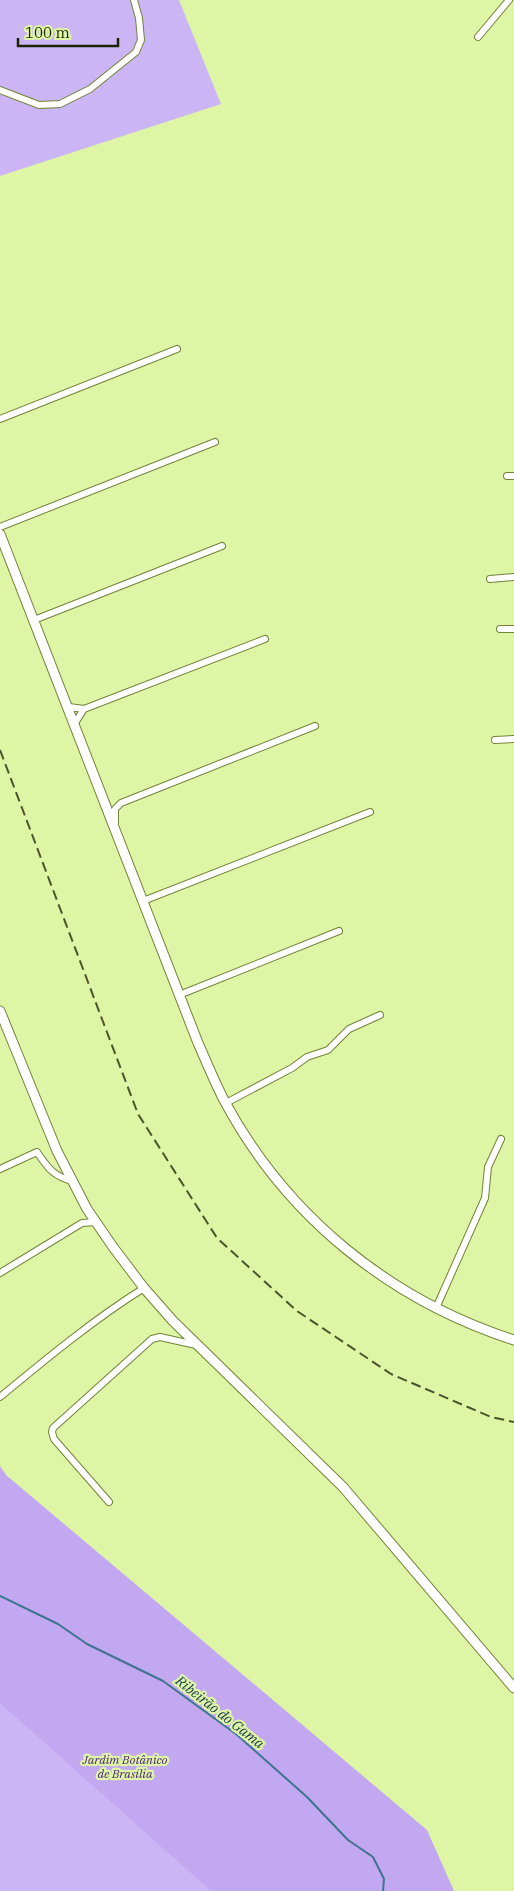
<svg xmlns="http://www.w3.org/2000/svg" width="514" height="1891" viewBox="0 0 514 1891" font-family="'IBM Plex Serif',serif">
<rect width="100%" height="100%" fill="#dff5a6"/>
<path fill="#ccb5f4" d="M0 0H179L221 104 0 176Z
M0 1490 437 1891H0Z"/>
<path fill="#c2a7f1" d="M0 1466 6 1475 427 1830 454 1891H211L0 1703Z"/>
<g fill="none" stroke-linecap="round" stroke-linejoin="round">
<path stroke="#3e7490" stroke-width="2" d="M0 1596 58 1624 87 1644 163 1681 236 1734 307 1797 348 1840 373 1857 384 1879 383 1891"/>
<g stroke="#718338" stroke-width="8">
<path id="street" d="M478 37 509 0
M0 90 39 105 60 104 90 89 136 52 141 40 139 18 134 0
M0 419 177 349
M507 476H514
M0 527 215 442
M490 579 514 577
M34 620 222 546
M500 629H514
M69 707 84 709 265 639
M75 723 84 709
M495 740 514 739
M115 822V809L121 803 315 726
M143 901 370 812
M179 995 339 931
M226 1103 292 1068 307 1057 328 1050 349 1029 380 1015
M0 1169 37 1152C48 1168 53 1176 72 1181
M0 1273 82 1223 95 1222
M436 1308 485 1198 488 1167 501 1139
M0 1397C46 1359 93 1320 144 1288
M109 1502 54 1439 52 1432 53 1428 152 1339 160 1337 196 1345"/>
</g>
<g stroke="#718338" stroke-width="11">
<path id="secondary" d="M0 534 198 1043C207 1063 215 1083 225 1102 287 1217 390 1300 514 1340
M0 1011 57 1151 87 1209 113 1247 144 1288 173 1321 343 1487 514 1688"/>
</g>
<use href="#street" stroke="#fff" stroke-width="6"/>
<use href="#secondary" stroke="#fff" stroke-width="9"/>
<path stroke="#4a552b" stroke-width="2" stroke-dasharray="10 5" stroke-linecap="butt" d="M0 750 138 1114 217 1238 297 1311 391 1374 491 1417 514 1422"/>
</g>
<g text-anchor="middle" stroke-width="4.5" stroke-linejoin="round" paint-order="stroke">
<g font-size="12" font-style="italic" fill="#4b2378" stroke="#dff5a6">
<text x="125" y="1764">Jardim Botânico<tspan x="125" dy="14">de Brasília</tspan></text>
</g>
<g font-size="14" font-style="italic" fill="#17374e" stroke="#dff5a6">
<text transform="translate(220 1712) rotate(38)" y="5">Ribeirão do Gama</text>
</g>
</g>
<path d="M18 38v8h100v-8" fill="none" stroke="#1d2405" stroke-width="2.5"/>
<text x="25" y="38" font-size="15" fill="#1d2405" stroke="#dff5a6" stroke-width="4" paint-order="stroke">100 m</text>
</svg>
